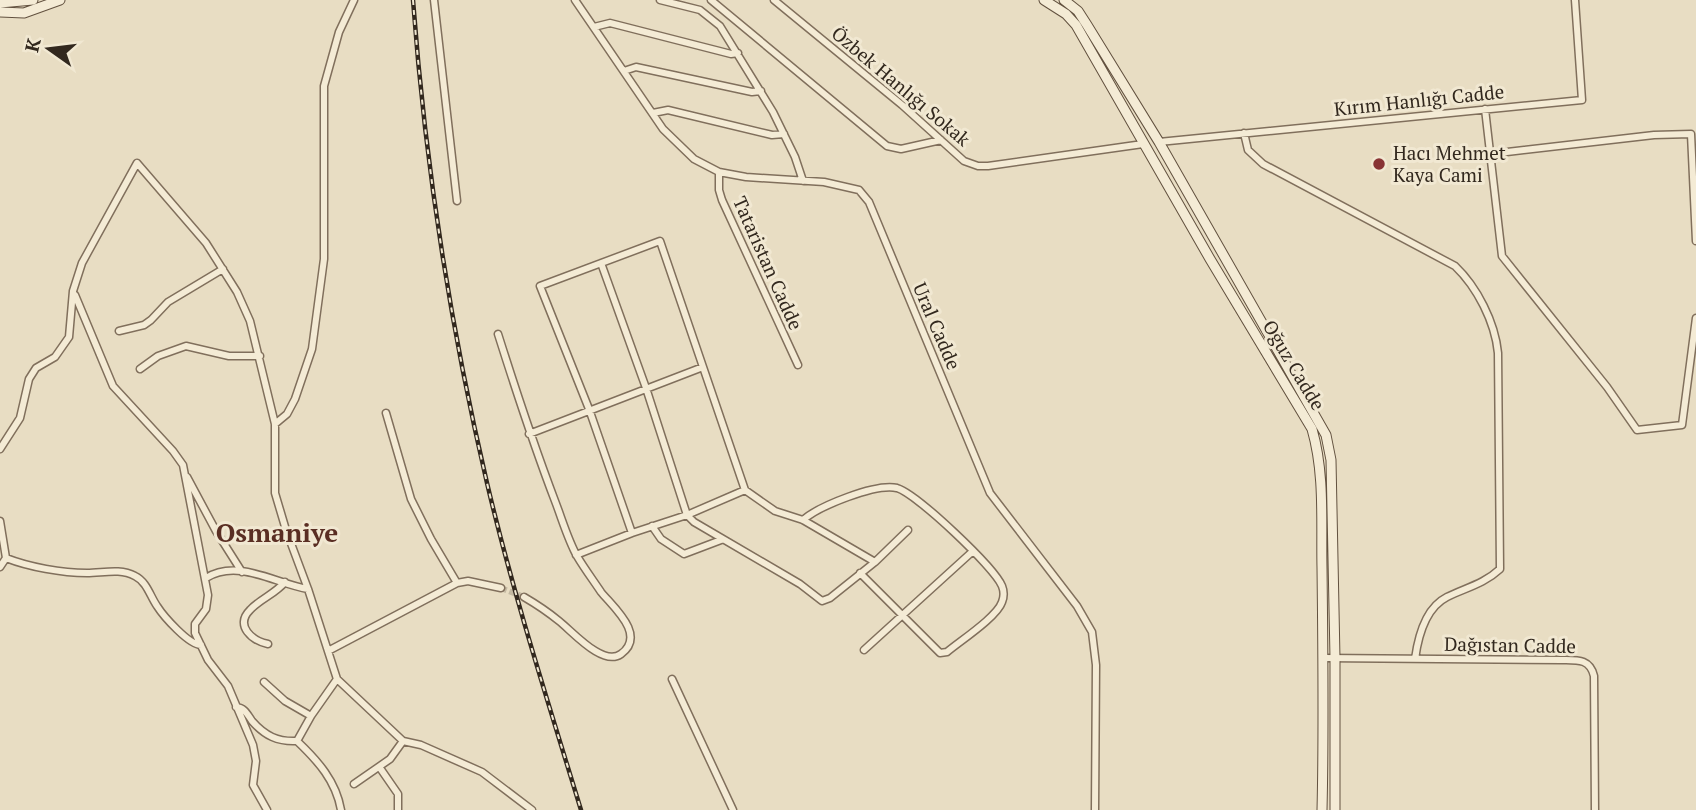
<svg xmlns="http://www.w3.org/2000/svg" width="1696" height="810" viewBox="0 0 1696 810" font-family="'PT Serif',serif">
<rect width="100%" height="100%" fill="#e8ddc3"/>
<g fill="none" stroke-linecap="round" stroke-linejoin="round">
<path stroke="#c4b9a2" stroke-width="6" stroke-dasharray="6 3" stroke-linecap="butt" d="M501 588 524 597"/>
<g stroke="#806f5c" stroke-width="9">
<path id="street" d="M434 0 457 201
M575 0 663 129 694 159 719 172 746 177 824 182 859 190 869 202 990 493 1077 606 1092 632 1096 665 1095 810
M660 0 700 10 720 26 773 112 795 157 803 181
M711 0 887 146 901 149 941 140
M774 0 902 105 964 161 978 166H988L1143 144
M594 27 610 23 731 54 738 53
M624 71 636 67 752 92 761 91
M1485 109 1502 256 1607 387 1637 430 1682 425 1696 318
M653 113 668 110 772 135 784 134
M1244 133 1248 150 1263 164 1455 266C1477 287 1495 322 1498 353L1500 569C1484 584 1465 588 1447 597 1425 608 1418 637 1415 659
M1159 142 1582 100 1575 0
M1490 154 1654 135 1691 134 1696 241
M719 172V190L722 200 798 365
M601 263 646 388 687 515 694 522 800 584 822 601 830 598 875 562 908 530
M75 295 113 386 173 451 183 465 208 595 206 609 195 624V633L208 660 228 686 253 745 256 761 253 785 267 810
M119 331 144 325 151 320 168 302 223 269
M498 334C516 391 534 446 555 501 562 519 568 540 577 556 584 568 593 580 601 592 613 607 647 635 621 654 603 667 573 632 559 621 548 612 536 604 524 597
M140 369 158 356 186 346 229 356H260
M386 413 411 499 431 539 457 583
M275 424 287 414 295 399 312 349 324 259V86L339 32 354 0
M529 434 703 367
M0 449 20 418 29 379 36 368 55 357 69 337 73 291 82 263 137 163 206 243 237 292 250 321 275 424V493L286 530 308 589 337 679 403 741 421 745 482 772 532 810
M187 477 216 531 242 572
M803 520C819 506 876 483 897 488 917 494 994 567 1002 586 1004 591 1004 597 1002 602 997 617 960 641 947 652L940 653 860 573
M0 521 6 558 0 567
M652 526 661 539 684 554 721 540
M632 533 589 409 540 286 660 241 745 490 775 511 803 520 875 562
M576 555 632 533 687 515 745 490
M6 558C29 567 62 573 87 573 103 573 120 568 135 576 147 582 150 596 157 606 164 617 189 645 201 645
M206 578C238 558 276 584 308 589
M268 644C253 641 234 626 250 610 260 599 275 594 285 582
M864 650 973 551
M328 651 457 583 468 581 501 588
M1324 658 1563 660C1578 660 1590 659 1594 676L1595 810
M672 679 733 810
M264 682 285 701 311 716
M236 707C245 708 247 714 252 721 265 736 278 742 297 741L311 716 337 679
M297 741C318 761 336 781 341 810
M380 768 398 794V810
M354 784 390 759 403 741"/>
</g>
<g stroke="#62513f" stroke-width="11">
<path id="secondary" d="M1044 0 1066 14 1076 25 1210 259 1312 429C1325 474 1321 522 1322 568 1323 649 1324 729 1322 810
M1064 0 1078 11 1087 25 1159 142 1326 435 1331 460 1335 658V810
M0 3 33 0
M0 12 24 13 60 0"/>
</g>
<use href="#street" stroke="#f4ebd5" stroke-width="6"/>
<use href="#secondary" stroke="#f4ebd5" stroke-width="9"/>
<g stroke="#32281e" stroke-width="4.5">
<path id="rail" d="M413 0C425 162 450 325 487 483 513 593 548 702 581 810"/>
</g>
<use href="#rail" stroke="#f1e8d2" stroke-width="2" stroke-dasharray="5" stroke-linecap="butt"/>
</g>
<circle fill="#883334" stroke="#f1e8d2" stroke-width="2.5" cx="1379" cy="164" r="7"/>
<g text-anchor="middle" stroke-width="6" stroke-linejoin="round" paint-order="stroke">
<g font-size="19" fill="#32281e" stroke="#f1e8d2">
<text transform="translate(901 86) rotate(40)" y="7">Özbek Hanlığı Sokak</text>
<text transform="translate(1419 100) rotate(-6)" y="7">Kırım Hanlığı Cadde</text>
<text transform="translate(768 263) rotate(66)" y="7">Tataristan Cadde</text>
<text transform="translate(937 326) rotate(67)" y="7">Ural Cadde</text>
<text transform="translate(1294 365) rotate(59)" y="7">Oğuz Cadde</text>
<text transform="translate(1510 645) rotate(1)" y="7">Dağıstan Cadde</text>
</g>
<g font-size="19" fill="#32281e" stroke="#f1e8d2" text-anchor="start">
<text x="1393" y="160">Hacı Mehmet<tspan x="1393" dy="22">Kaya Cami</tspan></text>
</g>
<g font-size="26" font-weight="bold" fill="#5a2e23" stroke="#f1e8d2">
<text x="277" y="542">Osmaniye</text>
</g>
</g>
<g transform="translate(49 49) rotate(284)" stroke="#f1e8d2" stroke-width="5" paint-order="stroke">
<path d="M0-5L12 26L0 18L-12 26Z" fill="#32281e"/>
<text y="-10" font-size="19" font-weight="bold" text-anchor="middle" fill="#32281e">K</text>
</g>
</svg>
